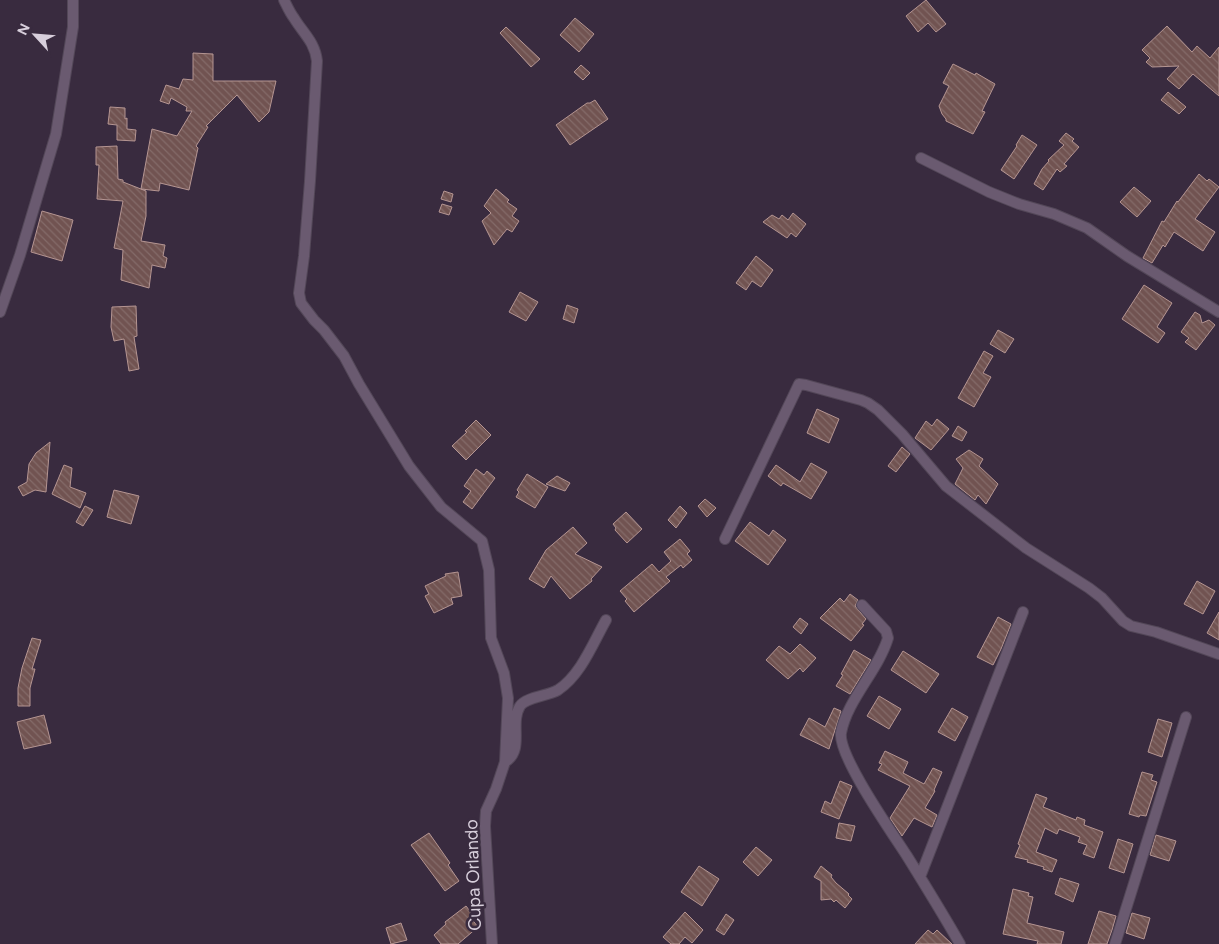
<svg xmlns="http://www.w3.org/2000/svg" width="1219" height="944" viewBox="0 0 1219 944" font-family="Figtree,sans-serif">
<defs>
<pattern id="building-back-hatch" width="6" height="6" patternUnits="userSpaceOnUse" patternTransform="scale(1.25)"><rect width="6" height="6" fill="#715351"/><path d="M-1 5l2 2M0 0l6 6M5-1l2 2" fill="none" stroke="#846b69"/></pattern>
</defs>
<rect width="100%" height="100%" fill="#392b3f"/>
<path fill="url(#building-back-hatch)" stroke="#b59592" d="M926 0 946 24 936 32 928 23 918 32 906 16Z
M575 18 594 34 579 52 560 35Z
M1167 26 1192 52 1197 46 1210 58 1219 47V96L1193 74 1179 89 1167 79 1179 66 1152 67 1146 62 1150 58 1142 50Z
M506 27 540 59 531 67 500 33Z
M193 53 213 54V81H276L269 112 259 122 237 95 206 126 208 127 196 146 198 148 189 190 160 183 159 191 141 189 152 129 177 136 192 111H186L187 107 171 98 169 104 160 101 166 85 179 89 183 79 193 80Z
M953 64 975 75 976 73 995 84 982 111 985 112 973 134 946 121V119L942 114 939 106 949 86 943 83Z
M581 65 590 73 583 80 574 72Z
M1168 92 1186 107 1179 114 1161 100Z
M595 100 608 119 570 145 556 125 587 103H590Z
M110 107 125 108V119L127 118V129L136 130 135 141 117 140V125L108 124Z
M1066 133 1074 139 1072 141 1079 147 1064 164 1067 166 1060 172 1057 169 1043 190 1034 184 1042 169 1049 161 1048 160 1064 145 1059 141Z
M1022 135 1037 145 1014 179 1001 170 1017 146 1016 145Z
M117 146 118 179 123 180V182L146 191V216L141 241 165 245 163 256 167 258 165 268 152 265 149 288 121 280 123 250 114 248 123 201 97 199 99 165H96V147Z
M1199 174 1207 181 1209 179 1219 187 1195 219 1215 232 1203 251 1174 232 1165 247 1163 245 1152 263 1143 258 1162 221 1164 222 1177 201 1178 202Z
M1134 187 1151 201 1137 217 1120 202Z
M496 189 509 200 507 202 517 209 512 216 519 221 512 232 507 229 494 245 482 221 491 213 484 206Z
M444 191 453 194 451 202 441 199Z
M442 204 452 207 449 215 439 212Z
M42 211 73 220 62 261 31 252Z
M793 213 806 224 796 237 791 233 787 238 763 222 772 215 779 219 782 215 788 220Z
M756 256 773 270 761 287 752 281 746 290 736 283Z
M1144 285 1172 303 1157 327 1165 333 1158 343 1122 319Z
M520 292 538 302 526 321 509 312Z
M567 305 578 309 574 323 563 319Z
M136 306 137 336 134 337 139 369 129 371 124 339 114 341 111 327 112 307Z
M1195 312 1200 315 1202 323 1209 320 1215 325 1196 350 1185 342 1189 338 1181 332Z
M998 330 1014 339 1005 353 990 344Z
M984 351 993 356 983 373 991 377 974 407 958 398Z
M817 409 839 419 829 443 807 433Z
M937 419 949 429 931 450 915 438 926 421 932 426Z
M476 420 491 435 466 460 452 446 467 432 465 431Z
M958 426 967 432 962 441 952 436Z
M50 442 46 492 35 490 23 496 18 487 27 482 29 464 36 453Z
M902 447 910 454 896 472 888 466Z
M969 450 983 459 979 466 998 484 986 504 978 495 975 500 955 484 963 468 956 459Z
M811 463 827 472 811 499 783 483 781 486 768 476 776 465 800 482Z
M64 465 72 468 70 487 86 493 80 508 52 494Z
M476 469 484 475 487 471 495 478 472 509 463 502 471 491 464 486Z
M527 474 548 487 535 508 516 497 519 492 517 490Z
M557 476 570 483 565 491 546 484Z
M114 490 139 496 131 524 107 517Z
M705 499 716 508 707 517 698 506Z
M85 506 93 510 83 526 76 522Z
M680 506 687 513 676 528 668 520Z
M626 512 642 529 627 543 615 530 616 528 613 524Z
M750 522 769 536 773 530 786 540 768 565 735 541Z
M573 527 587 543 575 554 602 567 591 579 592 581 570 599 551 576 544 588 529 579 546 550Z
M680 539 690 551 687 554 692 560 683 568 681 565 666 577 670 581 634 612 625 601 627 599 620 591 652 564 659 572 671 561 664 552Z
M458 572 462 596 451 598 453 604 434 613 425 596 429 594 425 586 446 576 445 574Z
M1197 581 1215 591 1203 614 1184 604Z
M850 594 858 600 855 606 866 619 862 624 864 625 851 641 820 618 840 598 844 602Z
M1219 612V640L1207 633Z
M998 617 1011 624 1001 649 993 665 977 657Z
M800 618 808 624 801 634 793 627Z
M32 638 41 640 32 669H35L30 688V706H18V688L22 668Z
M800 644 816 658 803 672 800 668 788 679 766 660 779 646 790 654Z
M854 650 871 660 850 694 836 686 843 675 841 674Z
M903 651 939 674 926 693 891 670Z
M879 696 901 709 889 729 867 716Z
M834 708 841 711 829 749 800 735 809 718 825 727Z
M952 708 968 717 955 741 938 732Z
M44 715 51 743 24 749 17 722Z
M1158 719 1172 723 1162 757 1148 752Z
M885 751 908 762 903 773 924 784 933 768 942 772 934 790 935 791 925 808 937 815 932 827 914 818 902 836 890 818 910 786 878 770 882 764 879 763Z
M1142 772 1153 775 1151 780 1157 782 1146 816 1140 815 1139 817 1129 814Z
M840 781 852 786 839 819 821 812 825 801 831 804Z
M1036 794 1047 798 1043 807 1076 820 1077 817 1085 820 1084 825 1103 832 1094 858 1083 854 1087 845 1078 842 1080 837 1059 829 1057 834 1045 828 1036 852 1057 860 1052 872 1043 869 1044 867 1027 862 1028 860 1015 857 1020 845 1018 844Z
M839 823 855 826 851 841 836 838Z
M429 833 450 863 448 865 459 881 445 891 411 845Z
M1156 835 1176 841 1169 861 1150 855Z
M1118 839 1133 844 1124 873 1109 868Z
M756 847 772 860 758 876 743 862Z
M699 866 719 879 702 906 681 892Z
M821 866 832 875 831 877 836 883 849 894 848 895 852 899 845 908 836 900 834 902 831 899 821 900V881L814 877Z
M1060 878 1079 884 1073 902 1055 894Z
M1013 889 1029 893 1028 896 1033 897 1027 923 1064 932 1061 944H1037L1038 941 1003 934Z
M466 906 473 915 470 917 478 927 458 944H441L434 935 446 924 445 922Z
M1099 911 1116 916 1112 930 1107 944H1088Z
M685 912 703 930 692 943 685 937 679 944H671L663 937Z
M1132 913 1150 918 1144 939 1126 933Z
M726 914 734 920 724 935 716 930Z
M401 923 407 940 391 944 386 928Z
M928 930 933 934 937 930 952 944H915Z"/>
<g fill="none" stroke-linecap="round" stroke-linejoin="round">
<g stroke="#534758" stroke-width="12">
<path id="minor" d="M284 0C287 6 290 13 294 18 303 33 315 42 317 61L310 181 304 256 299 293 301 303 314 320 324 330 344 356 359 384 409 466 441 507 482 541 489 570 491 638 504 673 508 698 505 762 496 789 486 811 485 826 492 944
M921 158 989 192 1019 204 1054 214 1087 228 1127 256 1219 312
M0 312 20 255 56 134 73 27V0
M725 539 799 384 806 385 861 400 868 403 878 410 902 434 946 486 1026 548 1089 588 1102 598 1123 621 1131 626 1156 632 1219 654
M862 605 886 631 888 638C878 671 847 700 841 733 838 756 893 834 907 856 925 885 943 914 960 944
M505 762C525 750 509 724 520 706 526 697 548 696 558 690 581 675 593 643 606 620
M920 877 1023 612
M1115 944 1186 717"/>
</g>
<use href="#minor" stroke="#6a5a70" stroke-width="10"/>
</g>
<g text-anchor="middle" stroke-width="5" stroke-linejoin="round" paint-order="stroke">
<g font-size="18" fill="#d7cedb" stroke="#392b3f">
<text transform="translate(473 875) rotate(-92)" y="6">Cupa Orlando</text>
</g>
</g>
<g transform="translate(35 35) rotate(296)" stroke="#392b3f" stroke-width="4" paint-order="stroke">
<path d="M0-4L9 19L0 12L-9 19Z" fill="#d7cedb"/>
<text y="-8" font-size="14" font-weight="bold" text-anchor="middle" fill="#d7cedb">N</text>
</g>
</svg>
